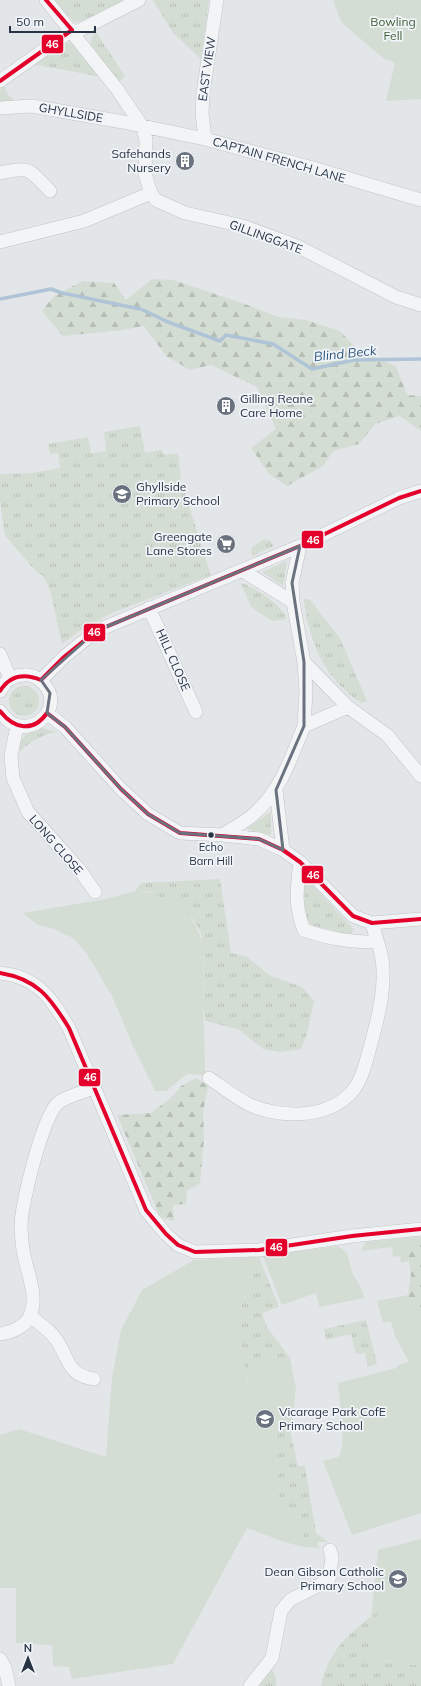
<svg xmlns="http://www.w3.org/2000/svg" width="421" height="1686" viewBox="0 0 421 1686" font-family="Mulish,sans-serif">
<defs>
<pattern id="grass-tufts" width="24" height="20" patternUnits="userSpaceOnUse"><rect width="24" height="20" fill="#d4ddd3"/><path d="M3 7l-1-3M5 7V3M7 7l1-3M15 17l-1-3M17 17v-4M19 17l1-3" fill="none" stroke="#b6beb6"/></pattern>
<pattern id="forest-firs" width="22" height="20" patternUnits="userSpaceOnUse"><rect width="22" height="20" fill="#d4ddd3"/><path d="M5 1l3.5 6h-7zM16 11l3.5 6h-7z" fill="#b6beb6"/></pattern>
</defs>
<rect width="100%" height="100%" fill="#e3e6e9"/>
<path fill="url(#grass-tufts)" d="M54 0H134L78 22 73 21Z
M153 0H209L201 59 173 33Z
M96 32 125 76 118 83 91 44V38Z
M66 43H74L102 77 31 64 59 46Z
M4 86 8 95 16 101 0 103V89Z
M140 426 145 453 162 450 164 455 178 453 181 481 211 575 112 613 81 630 62 644 51 594 44 577 35 570 5 536 0 501V474L32 473 60 468 58 453 50 454 48 444 88 437 91 453 106 451 104 432Z
M264 539 271 541 274 546 252 556 251 552 252 547Z
M287 561 283 586 262 572Z
M241 583C255 587 282 605 287 619L272 621 251 607Z
M304 599H309L340 638 367 701 361 703C332 683 316 657 308 623 306 615 304 607 304 599Z
M9 701a15 15 0 1 1 30 0a15 15 0 1 1-30 0Z
M42 728 57 732C42 734 28 743 17 754 19 739 26 731 42 728Z
M270 812 271 813V834L270 835 247 829Z
M304 876 354 930 350 935 311 925 305 917Z
M220 879 231 953 246 956 269 975 302 987 314 1001 307 1034 301 1049 281 1052 263 1049 238 1029 205 1021 203 1008 204 962 201 933 193 919 150 891H135L141 883Z
M258 1257H259L279 1307 262 1313 267 1327 290 1358 279 1365 270 1361 249 1390 236 1322Z
M366 1320 377 1364 368 1367 365 1353 356 1354 351 1334 326 1340 324 1329Z
M289 1426 298 1466H305L316 1533 328 1542H307L277 1493 278 1456 269 1429Z
M372 1609 378 1612 371 1659 421 1666V1686H321C321 1681 324 1676 325 1671 335 1646 350 1632 371 1617Z
M272 1670 276 1678V1686H259L261 1680Z"/>
<path fill="url(#forest-firs)" d="M152 279 173 280 245 304 278 317 306 320 340 331 358 350 396 366 407 395 421 396V431L400 416 375 424 359 444 333 451 323 466 287 486 269 474 251 448 276 429 257 387 211 365 190 370 166 356 144 326 123 330 63 336 42 311 54 296 83 281 114 283 126 300Z
M196 1078 208 1086 203 1112 204 1140 200 1184 187 1190 186 1204 173 1205 174 1221 160 1217 117 1115 151 1113 172 1097 181 1086Z
M421 1237V1323L412 1311 408 1295 411 1274 405 1238Z"/>
<path fill="#d4ddd3" d="M333 0H421V99L386 101 395 63 383 58 341 22Z
M135 891C152 891 156 894 171 902 214 925 202 968 203 1008 204 1031 205 1053 205 1075L187 1074 166 1091H155L133 1046 112 996 87 954 73 938 54 929 38 925 23 913 106 899Z
M405 1238 409 1261 401 1263 400 1256 393 1257 392 1247 361 1251 366 1242Z
M338 1246 347 1253 353 1275 362 1289 364 1298 319 1307 316 1293 282 1305 263 1256Z
M258 1257 236 1322 248 1386 250 1362 259 1358 279 1365 290 1358 296 1389 294 1407 295 1413 289 1426 269 1429 278 1456 277 1493 307 1542H317L319 1548C293 1548 270 1536 247 1528L173 1664 72 1679 69 1667 53 1666 52 1645 16 1643V1588H0V1435L19 1429 106 1457 112 1378 121 1330 142 1290 194 1260Z
M408 1295 412 1311 421 1323V1513L352 1535 323 1461 338 1457C348 1447 339 1398 338 1383L396 1368 400 1364 409 1362 395 1336 391 1321 383 1323 377 1301Z
M421 1539V1666L371 1659 377 1612 372 1609 378 1550Z"/>
<g fill="none" stroke-linecap="round" stroke-linejoin="round">
<path stroke="#afc4d6" stroke-width="3.5" d="M0 299 51 289 62 293 140 309
M143 310 168 322 220 341 226 335 273 344 312 369 354 360 421 359"/>
<g stroke="#c1c4c7" stroke-width="14">
<path id="minor" d="M46 0 117 89 142 126 146 140 145 174 151 193 156 200 185 213 243 226 297 246 396 297 421 305
M74 33 139 0
M0 81 72 30
M0 108 32 106 123 122 205 139 313 168 421 200
M205 139 202 113 203 93 217 0
M0 173C32 166 28 169 50 191
M0 242 84 221 151 193
M300 546 292 583 293 602 304 662 306 691 304 726 348 707
M243 571 293 602
M149 608 196 712
M0 654 10 678
M304 662 348 707 387 735 421 776
M41 680 64 657 96 631 300 546 399 498 421 491
M0 691C5 681 13 675 24 675 31 674 38 678 43 683 69 710 23 748 0 711
M47 713 65 727 121 789 148 814 180 833 223 835 259 839 283 850 300 862 353 916 372 923 421 919
M17 726 11 756 13 778 28 812 79 869 95 892
M276 790 283 850
M223 835C233 828 245 822 254 814 281 790 291 758 304 726
M300 862C297 888 294 905 304 930 330 939 350 942 377 942
M0 973C38 977 51 998 69 1028L146 1210 166 1234 178 1245 195 1252 259 1250 352 1236 421 1229
M209 1078C222 1087 236 1098 250 1105 281 1118 326 1119 351 1093 363 1080 367 1057 372 1040 379 1014 386 985 382 959 380 947 375 935 372 923
M30 1316C40 1324 53 1332 59 1344 70 1363 69 1375 94 1379
M0 1334C12 1332 24 1328 30 1316 39 1296 26 1270 23 1250 22 1242 21 1233 21 1225 21 1205 43 1115 58 1103 67 1096 83 1092 94 1088
M0 1659 5 1668 9 1686
M250 1686 272 1658 281 1611 290 1600 329 1580 332 1557 330 1550"/>
</g>
<use href="#minor" stroke="#f3f4f5" stroke-width="13"/>
<g stroke="#f1f4f8" stroke-width="7">
<path id="bus-1" d="M0 81 72 30 46 0
M0 691C10 675 24 673 41 680L64 657 96 631 300 546 399 498 421 491
M0 711C14 729 33 733 47 713L65 727 121 789 148 814 180 833 259 839 283 850 300 862 353 916 372 923 421 919
M0 973C37 979 50 997 69 1028L146 1210 166 1234 178 1245 195 1252 259 1250 352 1236 421 1229"/>
</g>
<use href="#bus-1" stroke="#e4002b" stroke-width="4"/>
</g>
<path fill="none" stroke="#69727e" stroke-width="3" stroke-linejoin="round" d="M300 546 292 583 304 662V726L276 790 283 850 259 839 180 833 148 814 121 789 65 727 47 713 50 693 41 680 96 631Z"/>
<defs>
<g id="building-disc" transform="scale(1)"><circle r="9.5" fill="#69727e" stroke="#f1f4f8"/><path d="M-4-6H4V6H1V3H-1V6H-4ZM-2.5-4.3h1.7v1.8h-1.7ZM.8-4.3h1.7v1.8H.8ZM-2.5-1h1.7V.8h-1.7ZM.8-1h1.7V.8H.8Z" fill="#fff"/></g>
<g id="school-disc" transform="scale(1)"><circle r="9.5" fill="#69727e" stroke="#f1f4f8"/><path d="M0-5L7-2L0 1L-7-2ZM-4 1L0 2.5L4 1V4Q0 6-4 4Z" fill="#fff"/></g>
<g id="supermarket-disc" transform="scale(1)"><circle r="9.5" fill="#69727e" stroke="#f1f4f8"/><path d="M-6-5.5h2.5l.6 2H6L4.5 2H-2.5L-4.4-4H-6ZM-1.5 3.2a1.3 1.3 0 1 0 .1 0ZM3 3.2a1.3 1.3 0 1 0 .1 0Z" fill="#fff"/></g>
</defs>
<g fill-rule="evenodd">
<use href="#building-disc" x="185" y="161"/>
<use href="#building-disc" x="226" y="406"/>
<use href="#school-disc" x="122" y="494"/>
<use href="#supermarket-disc" x="226" y="544"/>
<use href="#school-disc" x="265" y="1419"/>
<use href="#school-disc" x="398" y="1579"/>
</g>
<circle fill="#283444" stroke="#f1f4f8" stroke-width="1.5" cx="211" cy="835" r="3.5"/>
<g text-anchor="middle" stroke-width="3.5" stroke-linejoin="round" paint-order="stroke">
<g font-size="11" fill="#283444" stroke="#f1f4f8">
<text x="211" y="851">Echo<tspan x="211" dy="14">Barn Hill</tspan></text>
</g>
<g font-size="12" fill="#3f6134" stroke="#f1f4f8">
<text x="393" y="26">Bowling<tspan x="393" dy="14">Fell</tspan></text>
</g>
<g font-size="12" fill="#283444" stroke="#f1f4f8">
<text transform="translate(207 69) rotate(-82)" y="4">EAST VIEW</text>
<text transform="translate(71 113) rotate(10)" y="4">GHYLLSIDE</text>
<text transform="translate(279 160) rotate(16)" y="4">CAPTAIN FRENCH LANE</text>
<text transform="translate(266 237) rotate(20)" y="4">GILLINGGATE</text>
<text transform="translate(173 660) rotate(66)" y="4">HILL CLOSE</text>
<text transform="translate(56 845) rotate(49)" y="4">LONG CLOSE</text>
</g>
<g font-size="12" fill="#283444" stroke="#f1f4f8" text-anchor="end">
<text x="171" y="158">Safehands<tspan x="171" dy="14">Nursery</tspan></text>
<text x="240" y="403" text-anchor="start">Gilling Reane<tspan x="240" dy="14">Care Home</tspan></text>
<text x="136" y="491" text-anchor="start">Ghyllside<tspan x="136" dy="14">Primary School</tspan></text>
<text x="212" y="541">Greengate<tspan x="212" dy="14">Lane Stores</tspan></text>
<text x="279" y="1416" text-anchor="start">Vicarage Park CofE<tspan x="279" dy="14">Primary School</tspan></text>
<text x="384" y="1576">Dean Gibson Catholic<tspan x="384" dy="14">Primary School</tspan></text>
</g>
<g font-size="13" font-style="italic" fill="#2e567c" stroke="#f1f4f8">
<text transform="translate(345 353) rotate(-6)" y="5">Blind Beck</text>
</g>
</g>
<g stroke="#f1f4f8" stroke-width="1.5">
<rect x="41" y="34" width="23" height="20" rx="4" fill="#e4002b"/>
<rect x="301" y="530" width="23" height="19" rx="4" fill="#e4002b"/>
<rect x="83" y="623" width="23" height="19" rx="4" fill="#e4002b"/>
<rect x="301" y="865" width="23" height="19" rx="4" fill="#e4002b"/>
<rect x="78" y="1068" width="23" height="19" rx="4" fill="#e4002b"/>
<rect x="265" y="1238" width="23" height="19" rx="4" fill="#e4002b"/>
</g>
<g font-size="11" text-anchor="middle" font-weight="bold" fill="#fff">
<text x="52" y="48">46</text>
<text x="313" y="544">46</text>
<text x="94" y="636">46</text>
<text x="313" y="879">46</text>
<text x="90" y="1081">46</text>
<text x="276" y="1251">46</text>
</g>
<g transform="translate(28 1658)" stroke="#f1f4f8" stroke-width="3" paint-order="stroke">
<path d="M0-3L7 15L0 10L-7 15Z" fill="#283444"/>
<text y="-6" font-size="11" font-weight="bold" text-anchor="middle" fill="#283444">N</text>
</g>
<path d="M10 26v6h85v-6" fill="none" stroke="#283444" stroke-width="2"/>
<text x="16" y="26" font-size="12" fill="#283444" stroke="#f1f4f8" stroke-width="3" paint-order="stroke">50 m</text>
</svg>
